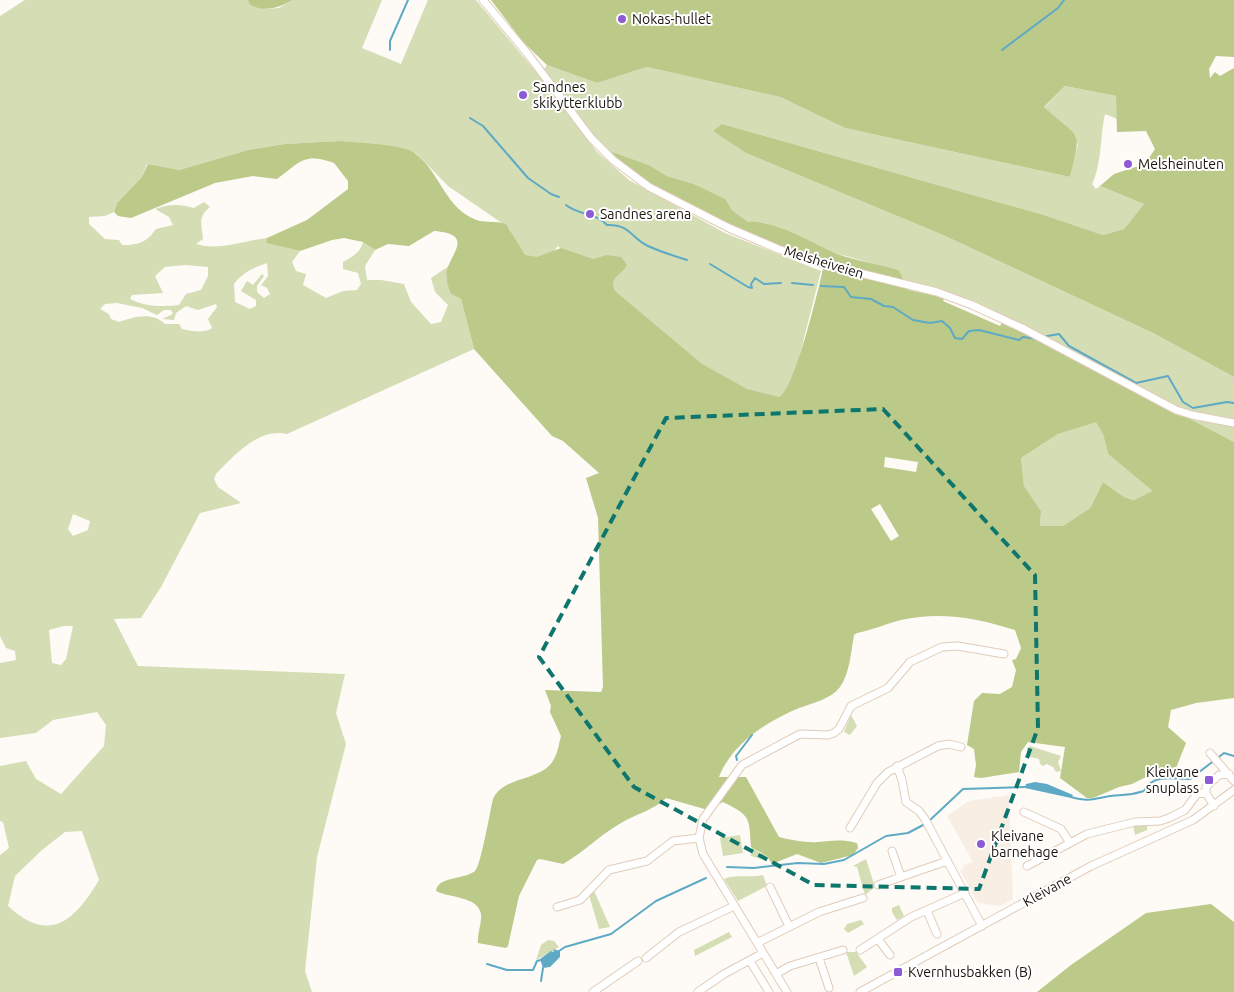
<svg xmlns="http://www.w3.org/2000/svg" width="1234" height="992" viewBox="0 0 1234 992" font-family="Ubuntu,sans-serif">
<rect width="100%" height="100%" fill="#fefaf6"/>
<path fill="#f8eee4" d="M1009 795 1013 899 1000 906 978 903 960 870 964 868 963 865 973 862 947 816 969 801Z"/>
<path fill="#d4ddb4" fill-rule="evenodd" d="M25 0H248L249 4 266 9 279 8 293 0H382L362 48 401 64 428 0H476L546 84 597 152 629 180 725 233 821 271 786 409 677 355 558 246C545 262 543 261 522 257L509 228 448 186 417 154 410 151 340 141 285 144 248 150 179 170 147 164 142 177 117 203 114 212 105 216 89 217V224L105 239 119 240 122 245C138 245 146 243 156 229L173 225 169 217 155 209C169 204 179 204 194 208L204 202 210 207C197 217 202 225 203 239L196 244C218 251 244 241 267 238L266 243 300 251 292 262 296 271 306 274 303 285 326 298 343 291 357 290 361 284 358 273 343 269V262C352 257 361 252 363 242L375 250 365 266 367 280H381L404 284 411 302 431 324 441 322 448 305 435 292 431 278 449 266 446 277 451 294 461 299 474 349 287 434C259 427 234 456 216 474L214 479 218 487 241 503 200 513 161 587 141 618 114 619 138 666 345 674 336 713 346 744 317 857 305 971 312 992H0V855L9 848 3 822 0 821V766L26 761 36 779 61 794 104 746 106 725 97 712 53 720 36 733 0 738V663L16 660 15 651 6 648 0 636V16ZM267 263 268 276 261 285 267 288 270 294 264 298 257 292V286L264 276 262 274 253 285 247 281 241 291 256 300V306L250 309 235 302 234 284C243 272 253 268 267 263ZM185 265 208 267V276L201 290 186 294 179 305C163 307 145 307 130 299L132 295 163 293 155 276 165 267ZM117 303 142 308 157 315 164 310H171L173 314 162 319 174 320 176 313 186 306 198 310 216 304 217 307 208 319 212 328C204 334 191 331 182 329L179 324H165C152 311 133 317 119 322L111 319 109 314 100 309 105 304ZM73 514 90 521 88 530 73 536 68 529ZM64 626H73L66 659 61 665 52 663 49 630ZM82 831 99 880C74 922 49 944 8 906L15 876 42 850 65 832Z
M547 65 597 83 647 67 780 97 845 128 1070 177 1078 144 1044 108 1065 86 1116 96 1117 119 1105 114C1100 136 1102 164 1092 184L1096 189 1100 186 1144 204 1124 229 1103 235 1044 215 722 124 714 131 746 153 943 235 1155 334 1234 377V442L1003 321 945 298 908 290 899 270C879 265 858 260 839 254 809 245 779 220 748 222L732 210 724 199 694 184 667 176 649 165 604 149 544 69Z
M1096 421 1103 434 1108 454 1154 491 1135 500 1124 497 1103 482 1090 508 1063 526H1040L1041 511 1024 486 1021 458 1058 434Z
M851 715 857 726 850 735 844 732Z
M1030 746 1061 756 1058 762 1061 771 1056 772 1053 767 1047 764 1043 766 1040 764 1039 759 1027 756V748Z
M1147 823V830L1135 835 1133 825Z
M740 835 743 853 723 856 720 838Z
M752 847 761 854 765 852 768 859 764 860 751 856Z
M866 859 875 887 865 895 857 867 853 866Z
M763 875 767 886 738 901 724 879C734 874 751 878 763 875Z
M594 891 596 895 610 927 599 929 589 895Z
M899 905 904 916 897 920 892 912V908Z
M861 920 864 924 848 933 844 929 847 924Z
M729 932 732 937 695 956 694 950Z
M548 940 554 941 559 947 536 960 541 945Z
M846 952H856L867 967 854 976Z"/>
<path fill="#bbc989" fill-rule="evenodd" d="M248 0H293C278 8 265 13 249 4Z
M491 0H1234V57L1216 56 1209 69 1210 78 1215 72 1220 76 1234 68V377L1155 334 943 235 746 153 713 131 722 124 1044 215 1103 235 1124 229 1144 204 1100 186 1114 174 1145 164 1155 149 1146 131 1117 132 1116 96 1065 86 1044 107C1079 140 1083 126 1070 177L845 128 780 97 647 67 597 83 547 65 524 43Z
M340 141C357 143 399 144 413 152 438 168 444 205 472 218 482 224 495 220 506 224L525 255 537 257 561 248 593 259 607 255 621 257 627 265C622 275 608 277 615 291L702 364 747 389 779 397C794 392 820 284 824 264 749 236 665 201 604 149L649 165 667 176 694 184 725 199 732 210 748 222C775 220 810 242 835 253 855 261 878 264 899 270L908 290 945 298 943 301 1000 326 1003 321 1234 442V698L1196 703 1171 710 1168 727 1186 743 1176 768 1146 777 1132 784 1119 787 1093 798H1087L1060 778 1065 747 1028 742 1021 752 1019 772 981 778 974 777 976 765 974 749 967 745 974 701 982 693 1000 694 1012 687 1016 670 1012 660 1016 659 1021 648 1015 630C978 618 940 611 901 620 886 624 872 630 857 633L854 635C851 651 850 673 840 687 831 699 813 703 799 708 768 721 732 743 719 777H746L779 837C791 840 806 843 818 842 834 841 840 839 857 843L858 848 853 855 821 863 797 854 772 864 767 856 751 847C749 817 751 816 723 802L708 810 666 798C654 810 636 814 621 823 600 835 584 852 563 864L540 859 537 860 519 896 508 946 506 948 478 943C477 933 482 924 481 914 478 896 449 898 436 891 438 876 464 880 475 871 481 865 490 811 493 799 504 775 542 782 554 759 558 752 559 743 561 736L550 712 551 706 545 690 601 692 603 687 598 518 586 478 599 473 563 441 552 436 474 349 461 299 451 294C448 286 445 278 447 270 452 252 474 234 434 231L409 246 388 244 375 250 363 242 344 238 332 240 300 251 266 243 267 238 307 220 348 189V181L334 163C302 152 300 163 277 179L253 176 215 183 131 218 118 216 114 212 117 203 142 177 148 164 179 170 248 150 285 144ZM1096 422 1103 434 1108 454 1153 491 1134 500 1124 497 1103 482 1090 508 1063 526H1040L1041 511 1024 486 1021 458 1058 434ZM885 457 918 462 916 472 884 467ZM880 504 899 536 891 541 871 509Z
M1211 904 1234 922V992H1037L1071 965 1146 913Z"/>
<path fill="#5eaac5" d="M1035 782 1047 784 1073 795 1071 798 1025 788 1026 784Z
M553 949 560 951V957L550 967 543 968 540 959 551 951 554 952Z"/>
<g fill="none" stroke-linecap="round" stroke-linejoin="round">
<path stroke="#5eaac5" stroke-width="2" d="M390 50V41L408 0
M1002 50 1058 8 1064 0
M470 118 483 126 528 178 551 194 559 197
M566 205C578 215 597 213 607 225 630 224 631 238 648 246 661 252 674 256 687 260
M710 264 748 287 752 288 751 284 755 278 764 284 781 283
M792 283 813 285
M821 286 844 287 851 297 871 299 884 306 893 307 913 320 930 323 942 321 950 328 955 338 962 339 969 331 979 330 1019 340 1023 337 1038 339
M1042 337 1059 334 1069 346 1136 383 1168 376 1183 402 1193 408 1227 402 1234 403
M737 760 736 756 752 735
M1071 797C1089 802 1093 799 1110 796 1124 794 1129 796 1144 791 1153 773 1174 779 1190 779L1224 753 1234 756
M929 821 963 789 1025 787
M727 867 754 868 798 863 824 864 844 860 886 836 908 833 925 824
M559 951 565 947 611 934 656 901 706 878
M487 964 507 970H533L537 961 541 960
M541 981 543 968"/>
<g stroke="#e0ccba" stroke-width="9">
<path id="minor" d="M483 0 527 53 591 138 613 160 649 187 729 228 778 249 827 265 937 292 972 305 1024 329 1176 410 1192 415 1234 423
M1210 753 1234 781
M897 766 902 780 906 802 919 811 925 819 982 926
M1214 806 1206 793V787L1219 775 1229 774
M1024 812 1061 829 1070 843
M850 828 877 783 888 772 938 746 949 744 961 747
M892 851 901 877
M1027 866 1087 834 1135 822 1160 821 1169 818 1185 810 1197 794 1206 792
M878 885 947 861
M770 887 789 926
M557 907 580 900 609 870 647 861 673 841 699 838
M927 911 937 934
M878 939 890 955
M757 943 819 912 863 898
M860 950 911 917 965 893
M646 958 679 932 734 906
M819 958 829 988
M750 961 769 992
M776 974 790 966 843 950
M593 992 638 961
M698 992 724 974 763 953
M787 992 703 854 699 838 703 819 742 765 800 734 828 735 834 733 839 729 851 706 888 688 910 662 942 647 958 646 1004 654
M860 992 1091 866 1193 820 1234 790"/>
</g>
<use href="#minor" stroke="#fff" stroke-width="7"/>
</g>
<path fill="none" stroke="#0f766e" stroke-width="4" stroke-dasharray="10 6" stroke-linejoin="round" d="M883 409 1035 575 1038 728 979 889 814 885 634 787 539 657 666 418Z"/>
<g fill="#8d5bd4" stroke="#fff" stroke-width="2">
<circle cx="622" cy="19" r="5"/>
<circle cx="523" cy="95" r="5"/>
<circle cx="1128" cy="164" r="5"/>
<circle cx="590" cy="214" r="5"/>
<rect x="1204" y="775" width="10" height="10" rx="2.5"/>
<circle cx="981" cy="844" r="5"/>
<rect x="893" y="967" width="10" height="10" rx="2.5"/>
</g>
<g text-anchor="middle" stroke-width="4" stroke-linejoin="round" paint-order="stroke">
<g font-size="14" fill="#1a130c" stroke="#fff" text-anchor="start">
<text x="632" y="24">Nokas-hullet</text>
<text x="533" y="92">Sandnes<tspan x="533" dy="16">skikytterklubb</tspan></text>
<text x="1138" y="169">Melsheinuten</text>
<text x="600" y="219">Sandnes arena</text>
<text x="1199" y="777" text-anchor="end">Kleivane<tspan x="1199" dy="16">snuplass</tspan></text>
<text x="991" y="841">Kleivane<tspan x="991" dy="16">barnehage</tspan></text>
<text x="908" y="977">Kvernhusbakken (B)</text>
</g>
<g font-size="14" fill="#1a130c" stroke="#fff">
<text transform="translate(824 262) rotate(17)" y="5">Melsheiveien</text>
<text transform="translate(1047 890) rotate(-29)" y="5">Kleivane</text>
</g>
</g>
</svg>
